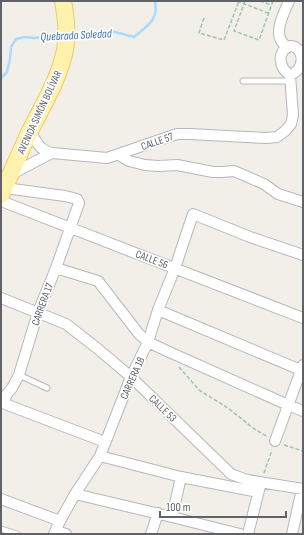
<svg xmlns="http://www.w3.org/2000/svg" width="304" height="535" viewBox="0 0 304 535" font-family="'Sofia Sans Condensed',sans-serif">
<rect width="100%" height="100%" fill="#f1efe8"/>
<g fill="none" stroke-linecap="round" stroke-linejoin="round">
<path stroke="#aadaff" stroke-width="2.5" d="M73 34 111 31 134 37C147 26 159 20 155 1
M1 78 7 72 10 59 11 47 16 39 25 37 34 38 62 35"/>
<g stroke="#b5b8bc" stroke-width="7">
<path id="service" d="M243 81H291
M19 375 47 388
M1 529 17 534"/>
</g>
<g stroke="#b5b8bc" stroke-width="12">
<path id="minor" d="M290 46C300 46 304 58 300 66 298 71 295 73 290 75 279 68 276 51 290 46Z
M287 47C285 46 284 44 282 42 274 31 284 13 289 1
M30 132C38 143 39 150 52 153L107 158 177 134H190L266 138 277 137 285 131 291 124 293 115 290 75
M119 155 129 161 145 165 158 166 177 165 213 172H222L234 171 264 184 278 194 303 202
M10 175 42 158 52 153
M5 188 65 196 77 199 79 203 56 268 38 312 19 375 12 388 7 394 4 401 5 404 105 442
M1 201 303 318
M56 268 98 281 139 334 148 342 167 351 288 405 303 411
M1 298 66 324 98 349 131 377 231 474 247 480 303 489
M158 310 303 371
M275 441 303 365
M100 456 181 477 258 492
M75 494 172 517 240 534
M1 499 60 521
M172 517 181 477
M56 531 66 534
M54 534 60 521 75 494 100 456 131 377 148 342 158 310 175 268 193 214 250 237 303 255
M151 534 158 513
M248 534 260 486
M292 534 302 489"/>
</g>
<g stroke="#f2c960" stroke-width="18">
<path id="primary" d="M1 195C11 174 20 152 30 131 43 105 59 79 65 50 68 34 66 17 63 1"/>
</g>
<path stroke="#9cc7a9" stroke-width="1.5" stroke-dasharray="4 2" stroke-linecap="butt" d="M237 1 268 13
M245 1 234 31 259 40 273 1
M260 1 271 5
M204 18 199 33 224 40 239 1
M179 367 199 390 228 408 253 428 268 437
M284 445 303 451
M264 473 272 450"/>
<use href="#service" stroke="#fff" stroke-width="5"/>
<use href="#minor" stroke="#fff" stroke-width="10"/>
<use href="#primary" stroke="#fff2af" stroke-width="16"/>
</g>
<g text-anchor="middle" stroke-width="3.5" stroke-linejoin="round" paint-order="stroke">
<g font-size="11" fill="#5f6368" stroke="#fff">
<text transform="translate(39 112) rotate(-65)" y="4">AVENIDA SIMÓN BOLÍVAR</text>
<text transform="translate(157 141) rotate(-19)" y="4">CALLE 57</text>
<text transform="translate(152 259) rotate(21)" y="4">CALLE 56</text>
<text transform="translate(42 304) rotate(-70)" y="4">CARRERA 17</text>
<text transform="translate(132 378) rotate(-66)" y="4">CARRERA 18</text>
<text transform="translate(163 408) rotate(44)" y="4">CALLE 53</text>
</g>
<g font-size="12" font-style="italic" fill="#4174aa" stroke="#fff">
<text transform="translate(76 35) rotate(-3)" y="4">Quebrada Soledad</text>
</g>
</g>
<rect width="304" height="535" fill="none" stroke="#5f6368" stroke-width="4"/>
<path d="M160 511v6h126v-6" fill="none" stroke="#5f6368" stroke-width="2"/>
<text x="166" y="511" font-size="12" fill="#5f6368" stroke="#ffffff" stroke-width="3" paint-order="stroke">100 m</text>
</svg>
